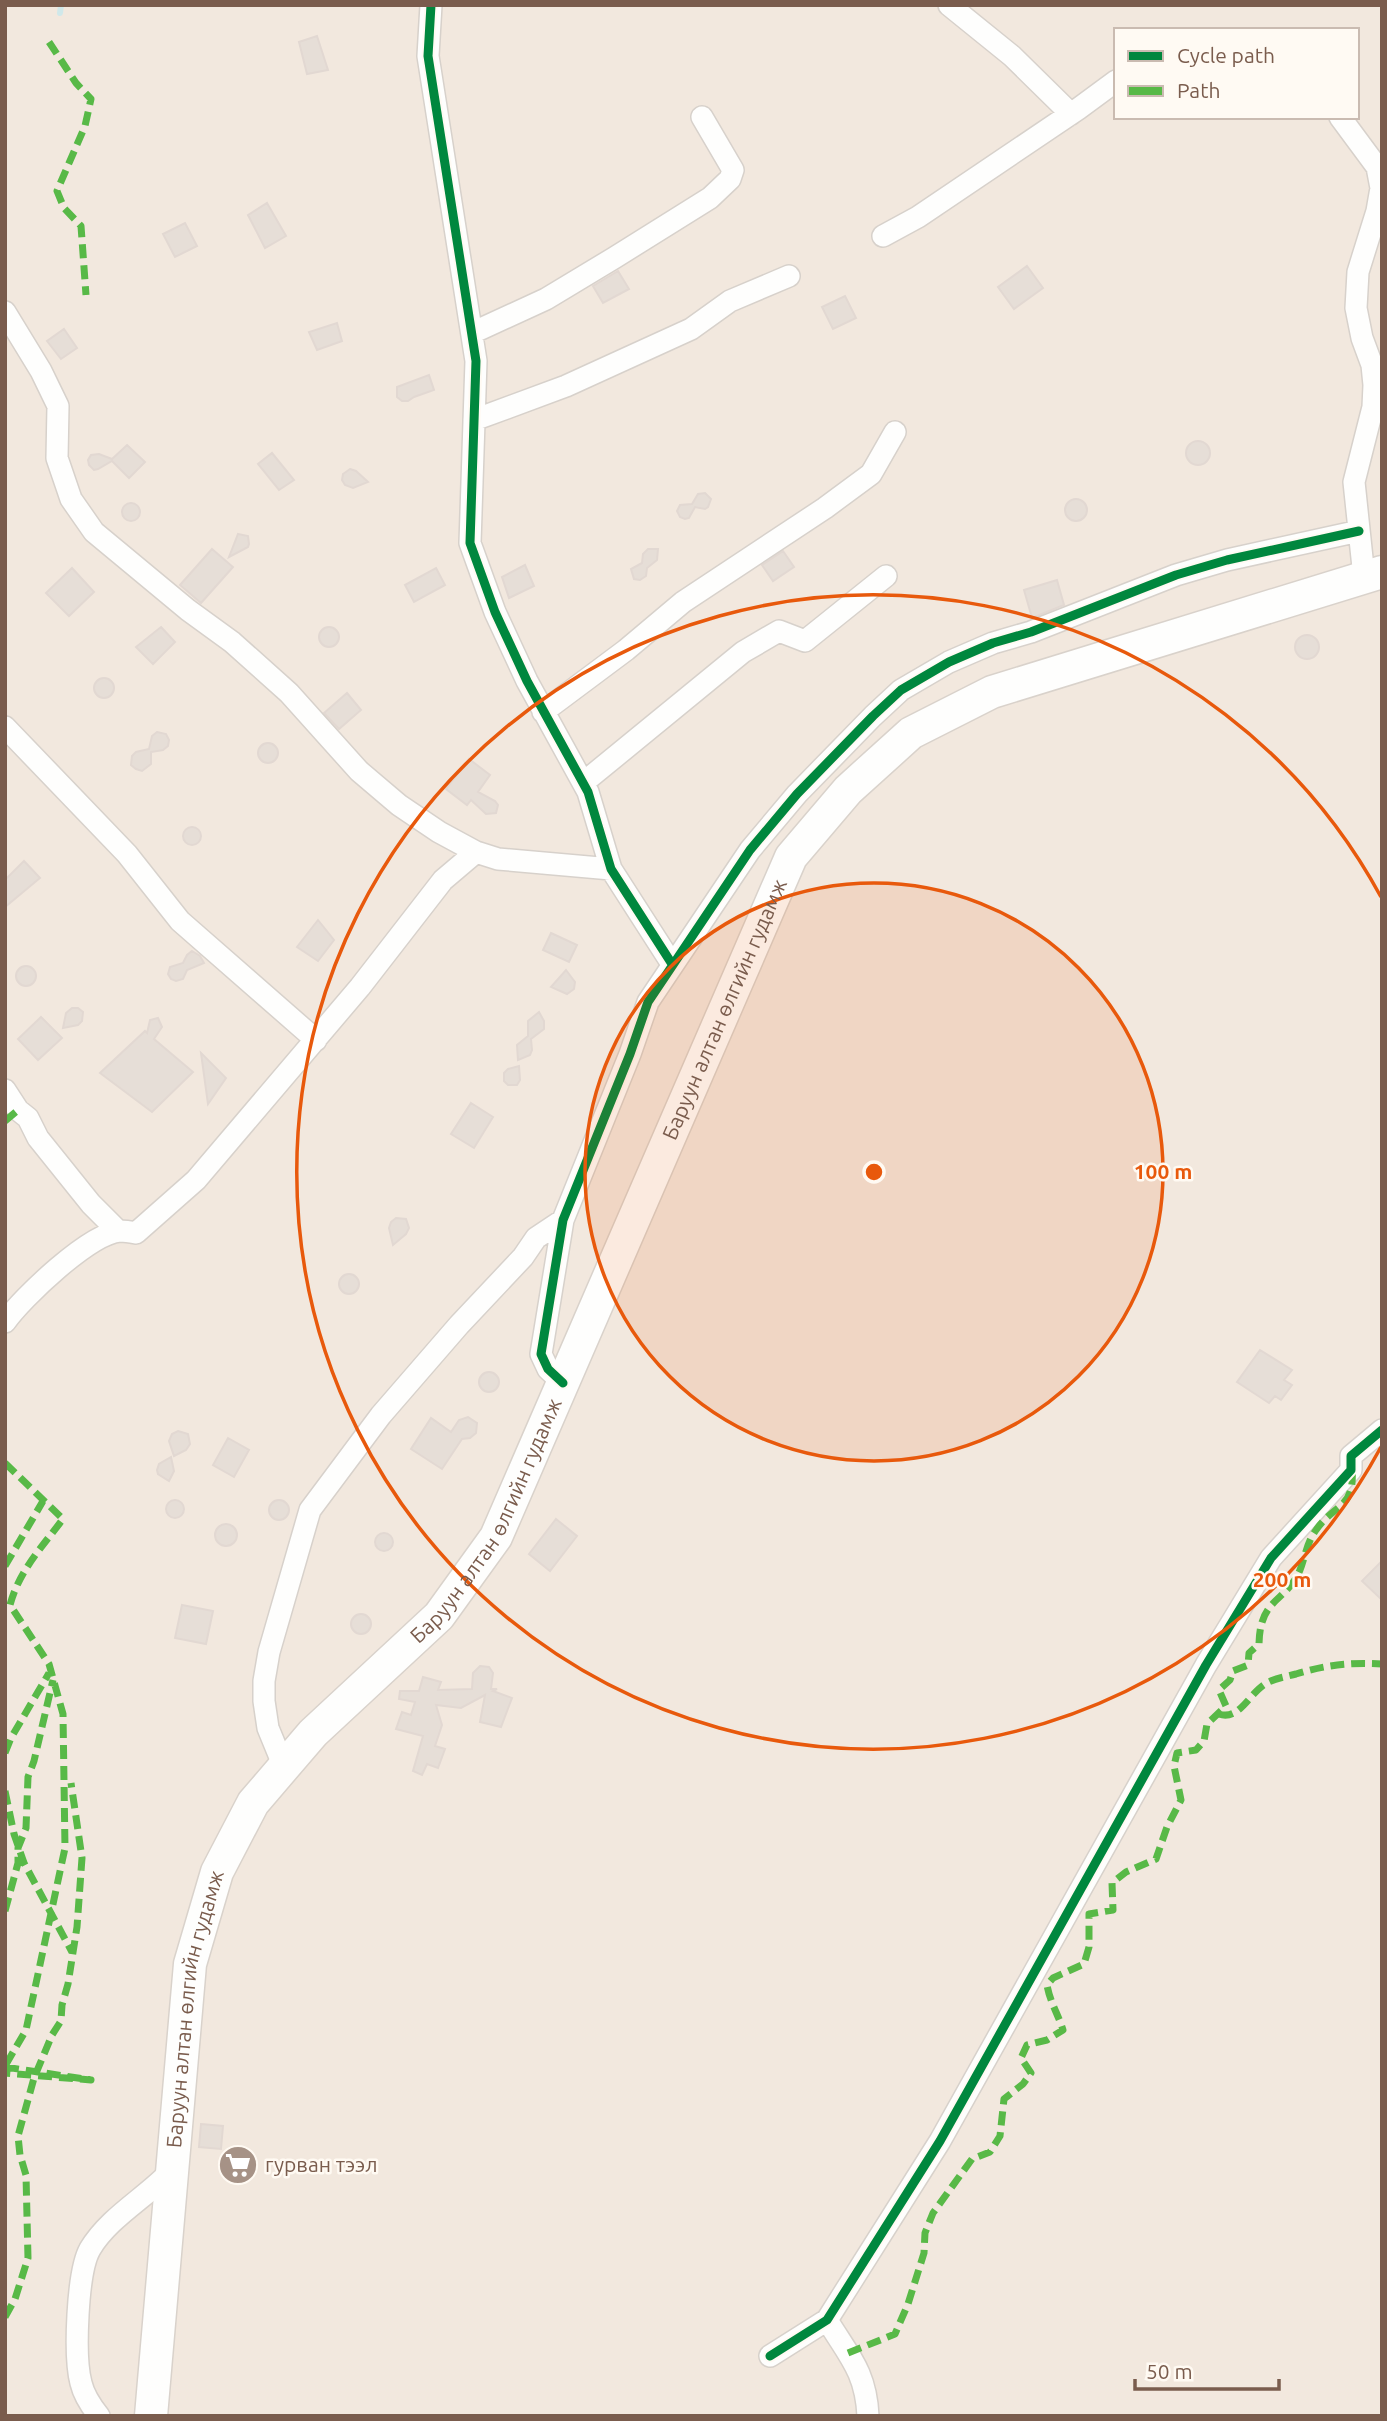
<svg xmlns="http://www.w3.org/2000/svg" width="1387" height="2421" viewBox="0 0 1387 2421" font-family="Ubuntu,sans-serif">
<rect width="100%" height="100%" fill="#f9f5f0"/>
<path fill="#f2e8de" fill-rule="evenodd" d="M5 5H1382V2416H5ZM1116 30H1357V117H1116Z"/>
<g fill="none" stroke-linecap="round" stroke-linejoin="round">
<path stroke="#d0e8ea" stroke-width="6" d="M60 13 61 5"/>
</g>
<path fill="#e6ded7" stroke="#e2d8d2" stroke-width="2" d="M317 36 328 70 307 74 299 42Z
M267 203 286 236 265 248 248 215Z
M185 223 197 246 175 257 163 234Z
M1027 266 1043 288 1014 309 998 287Z
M618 271 629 289 603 303 593 286Z
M845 296 856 318 833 329 822 307Z
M337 323 342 341 317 350 309 332Z
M64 329 77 348 61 359 47 341Z
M429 375 434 390 414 397 408 401H402L397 397V387Z
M1186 453a12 12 0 1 1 24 0a12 12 0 1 1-24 0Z
M127 445 145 462 129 478 112 461 98 469 94 470 89 465 88 460 91 455 99 454 112 459Z
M272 453 294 480 279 490 258 464Z
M350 469 356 471 368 482 353 488 345 485 342 480 343 474Z
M705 493 711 499 708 507 705 509 695 507 689 518 685 519 680 517 677 511 680 505 692 504 698 494Z
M1065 510a11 11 0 1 1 22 0a11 11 0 1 1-22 0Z
M122 512a9 9 0 1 1 18 0a9 9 0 1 1-18 0Z
M238 534 248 536 249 544 248 547 229 557Z
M212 549 233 567 201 603 180 585Z
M648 549H658L657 560 647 568 646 576 640 580 634 579 631 569 642 563 643 554Z
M783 551 794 567 773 581 762 565Z
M525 565 534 586 509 598 502 577Z
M72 568 94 592 69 616 46 593Z
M436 568 445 585 414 602 405 585Z
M1057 580 1064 605 1032 618 1024 590Z
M161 627 175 642 153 664 136 647Z
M319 637a10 10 0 1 1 20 0a10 10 0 1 1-20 0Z
M1295 647a12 12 0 1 1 24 0a12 12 0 1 1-24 0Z
M94 688a10 10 0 1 1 20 0a10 10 0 1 1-20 0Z
M347 693 361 710 339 729 324 713Z
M157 732 166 734 169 740 168 746 163 750 151 752V764L142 771 136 769 131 765 132 756 136 752 149 749 152 736Z
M258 753a10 10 0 1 1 20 0a10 10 0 1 1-20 0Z
M469 759 490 775 478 792 495 801 498 805 496 813 486 814 471 800 467 805 446 789Z
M183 836a9 9 0 1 1 18 0a9 9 0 1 1-18 0Z
M24 861 40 878 5 907V880Z
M318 920 334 940 318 961 297 947Z
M551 933 577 945 569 962 543 950Z
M192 951 200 956 204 963 187 970 183 979 176 981 171 979 168 974 170 967 183 963 187 955Z
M16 976a10 10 0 1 1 20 0a10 10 0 1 1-20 0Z
M566 970 575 982 574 989 567 994 551 987Z
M72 1008H78L83 1012 82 1021 78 1025 63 1028 66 1013Z
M539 1012 544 1021V1029L531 1039 532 1050 530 1055 518 1060 517 1045 528 1036V1021Z
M41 1017 62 1038 38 1060 18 1039Z
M158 1018 162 1027 154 1039 193 1072 152 1112 100 1073 145 1031 147 1033 150 1020Z
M201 1053 226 1078 208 1104Z
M519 1066 520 1080 517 1085H508L504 1081V1073L508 1069Z
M471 1103 493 1117 474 1148 451 1134Z
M396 1218 406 1219 409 1228 406 1234 393 1245 389 1228 391 1222Z
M339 1284a10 10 0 1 1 20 0a10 10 0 1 1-20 0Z
M1260 1350 1292 1370 1284 1380 1292 1385 1281 1400 1275 1396 1269 1403 1237 1382Z
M479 1382a10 10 0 1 1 20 0a10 10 0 1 1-20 0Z
M468 1417 477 1423 476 1433 470 1438 462 1439 442 1469 411 1449 431 1418 451 1432 459 1420Z
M178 1431 188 1434 190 1444 186 1450 174 1456 169 1441 172 1434Z
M228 1438 249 1450 234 1477 213 1465Z
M171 1457 174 1471 169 1481 158 1474 157 1470 159 1464Z
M166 1509a9 9 0 1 1 18 0a9 9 0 1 1-18 0Z
M269 1510a10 10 0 1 1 20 0a10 10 0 1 1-20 0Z
M556 1519 577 1536 550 1571 529 1554Z
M215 1535a11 11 0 1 1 22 0a11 11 0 1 1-22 0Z
M375 1542a9 9 0 1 1 18 0a9 9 0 1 1-18 0Z
M1382 1561V1600L1362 1581Z
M182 1605 213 1611 206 1644 175 1638Z
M351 1624a10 10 0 1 1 20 0a10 10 0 1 1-20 0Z
M480 1666 489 1667 493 1673 491 1689H497L493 1691 512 1698 501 1727 480 1722 485 1695 461 1708 436 1705 442 1725 435 1746 445 1749 438 1768 427 1764 422 1775 413 1771 423 1736 396 1729 402 1712 411 1715 415 1702 399 1699 400 1691H419L423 1677 441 1682 438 1690 472 1689 473 1673Z
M201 2124 223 2126 221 2149 199 2147Z"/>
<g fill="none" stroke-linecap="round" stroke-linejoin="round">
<g stroke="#d7d1cb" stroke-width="24">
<path id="street" d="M431 5 428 56 476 361 470 543 495 612 527 681 588 792 611 869 672 964
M949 5 1012 56 1071 114
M1340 117 1377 167 1381 188 1377 211 1358 272 1356 308 1362 338 1372 365 1374 385 1373 407 1354 482 1364 577
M883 236 918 217 1078 109 1116 81
M5 312 41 371 58 406 57 458 71 499 94 532 188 610 232 642 289 693 359 771 399 805 439 832 476 852
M472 333 546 299 614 258 710 198 730 179 733 170 702 117
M474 420 566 386 691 329 730 301 789 276
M543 712 626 650 683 602 825 508 871 474 895 432
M5 727 127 854 180 921 316 1040
M583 783 743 652 779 631 805 641 886 576
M5 1090 18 1110 28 1118 38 1138 91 1204 118 1231
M5 1322C23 1297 89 1234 120 1231 125 1231 131 1232 136 1233L196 1180 360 987 443 880 476 852 498 859 611 869
M563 1383 548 1369 541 1354 563 1220 630 1054 648 1002 750 850 797 794 873 716 901 690 949 662 993 643 1031 632 1176 575 1227 560 1359 531
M284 1767 268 1728 264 1701V1681L269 1652 310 1510 381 1415 459 1325 523 1257 536 1238 563 1220
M827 2320C849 2356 866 2372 868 2416
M770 2356 827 2320 940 2141 1206 1665 1271 1558 1351 1470V1456L1382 1430
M99 2416C91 2406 84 2396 81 2383 74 2357 77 2272 90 2249 109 2217 147 2197 172 2170"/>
</g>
<g stroke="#d9d2cb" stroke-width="35">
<g id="secondary">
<path id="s1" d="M151 2416 190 1964 217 1872 253 1803 313 1733 439 1616 496 1537 791 857 848 790 911 733 992 692 1382 572"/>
</g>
</g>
<use href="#street" stroke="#fefefd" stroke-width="21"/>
<use href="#secondary" stroke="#fefefd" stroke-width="32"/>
<path stroke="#58b947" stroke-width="7" stroke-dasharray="14 7" stroke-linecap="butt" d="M49 42 76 83 91 99 85 126 57 191 64 208 81 226 86 295
M5 1121 18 1110
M5 1463 63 1519C42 1547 19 1571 10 1605L49 1664 63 1714 65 1848 26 2030 5 2066
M5 1566 43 1501
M1219 1714C1239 1721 1249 1694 1265 1684 1275 1678 1285 1677 1296 1674 1326 1665 1350 1662 1382 1664
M5 1753 11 1738 49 1673
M5 1791 14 1834 24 1863 72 1952
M5 1911 18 1863V1848L26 1828 28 1777 34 1761 53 1680
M5 2067 91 2080 5 2073
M5 2317 15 2299 28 2258 26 2175 20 2155 18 2136 34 2078 52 2035 61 2021 62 2005 68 1984 77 1927 82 1858 71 1783
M848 2353 895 2334 908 2304 924 2253 925 2233 933 2213 972 2159 990 2152 1000 2136 1004 2099 1023 2084 1031 2073 1021 2058 1027 2045 1047 2040 1063 2030C1058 2014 1050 2002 1047 1985L1053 1978 1084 1964 1089 1947V1914L1113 1910 1112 1883 1126 1872 1156 1859 1167 1827 1181 1800 1174 1766 1177 1753 1196 1750 1204 1741 1207 1724 1226 1706 1219 1690 1230 1680 1233 1671 1248 1665 1249 1653 1259 1644C1260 1597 1285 1604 1300 1570 1305 1557 1307 1542 1316 1530 1336 1502 1355 1509 1352 1468"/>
<g stroke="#fffaf3" stroke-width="13">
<path id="cycleway" d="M431 5 428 56 476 361 470 543 495 612 527 681 588 792 611 869 672 964
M563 1383 548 1369 541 1354 563 1220 630 1054 648 1002 750 850 797 794 873 716 901 690 949 662 993 643 1031 632 1176 575 1227 560 1359 531
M770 2356 827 2320 940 2141 1206 1665 1271 1558 1351 1470V1456L1382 1430"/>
</g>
<use href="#cycleway" stroke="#00873e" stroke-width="9"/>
</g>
<circle cx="874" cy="1172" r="289" fill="#e8590c" fill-opacity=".12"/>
<g fill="none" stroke="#e8590c" stroke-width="3.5">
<circle cx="874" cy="1172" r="289"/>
<path d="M1381 1447A577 577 0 1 1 1381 897"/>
</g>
<defs>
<g id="supermarket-disc" transform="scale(2.0125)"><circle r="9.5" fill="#a69286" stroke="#fffaf3"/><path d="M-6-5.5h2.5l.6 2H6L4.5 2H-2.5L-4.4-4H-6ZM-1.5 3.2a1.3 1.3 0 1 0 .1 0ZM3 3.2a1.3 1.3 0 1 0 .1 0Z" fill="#fff"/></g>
</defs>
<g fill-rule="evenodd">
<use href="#supermarket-disc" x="238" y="2165"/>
</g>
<g text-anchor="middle" stroke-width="5" stroke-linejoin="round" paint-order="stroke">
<g font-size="21" fill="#7a5c4d" stroke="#fffaf3">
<text dy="7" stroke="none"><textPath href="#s1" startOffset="1564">Баруун алтан өлгийн гудамж</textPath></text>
<text dy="7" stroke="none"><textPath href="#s1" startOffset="998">Баруун алтан өлгийн гудамж</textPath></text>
<text dy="7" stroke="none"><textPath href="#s1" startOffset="410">Баруун алтан өлгийн гудамж</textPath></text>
</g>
<g font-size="21" fill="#7a5c4d" stroke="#fffaf3" text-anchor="start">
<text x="265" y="2172">гурван тээл</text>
</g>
</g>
<circle cx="874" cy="1172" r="10" fill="#e8590c" stroke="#fffaf3" stroke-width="3.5"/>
<g font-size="21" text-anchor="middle" font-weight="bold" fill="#e8590c" stroke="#fffaf3" stroke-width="5" stroke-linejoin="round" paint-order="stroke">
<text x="1163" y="1179">100 m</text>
<text x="1282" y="1587">200 m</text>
</g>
<rect width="1387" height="2421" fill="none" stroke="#7a5c4d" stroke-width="14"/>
<rect x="1114" y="28" width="245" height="91" fill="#fffaf3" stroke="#cabbb1" stroke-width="2"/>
<rect x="1128" y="51" width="35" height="10" fill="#00873e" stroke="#cabbb1" stroke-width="2"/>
<text x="1177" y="63" font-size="21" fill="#7a5c4d">Cycle path</text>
<rect x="1128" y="86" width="35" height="10" fill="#58b947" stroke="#cabbb1" stroke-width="2"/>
<text x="1177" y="98" font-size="21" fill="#7a5c4d">Path</text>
<path d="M1135 2379v10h144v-10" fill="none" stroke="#7a5c4d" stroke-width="3.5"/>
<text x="1146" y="2379" font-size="21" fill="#7a5c4d" stroke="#fffaf3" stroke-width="5" paint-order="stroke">50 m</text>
</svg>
